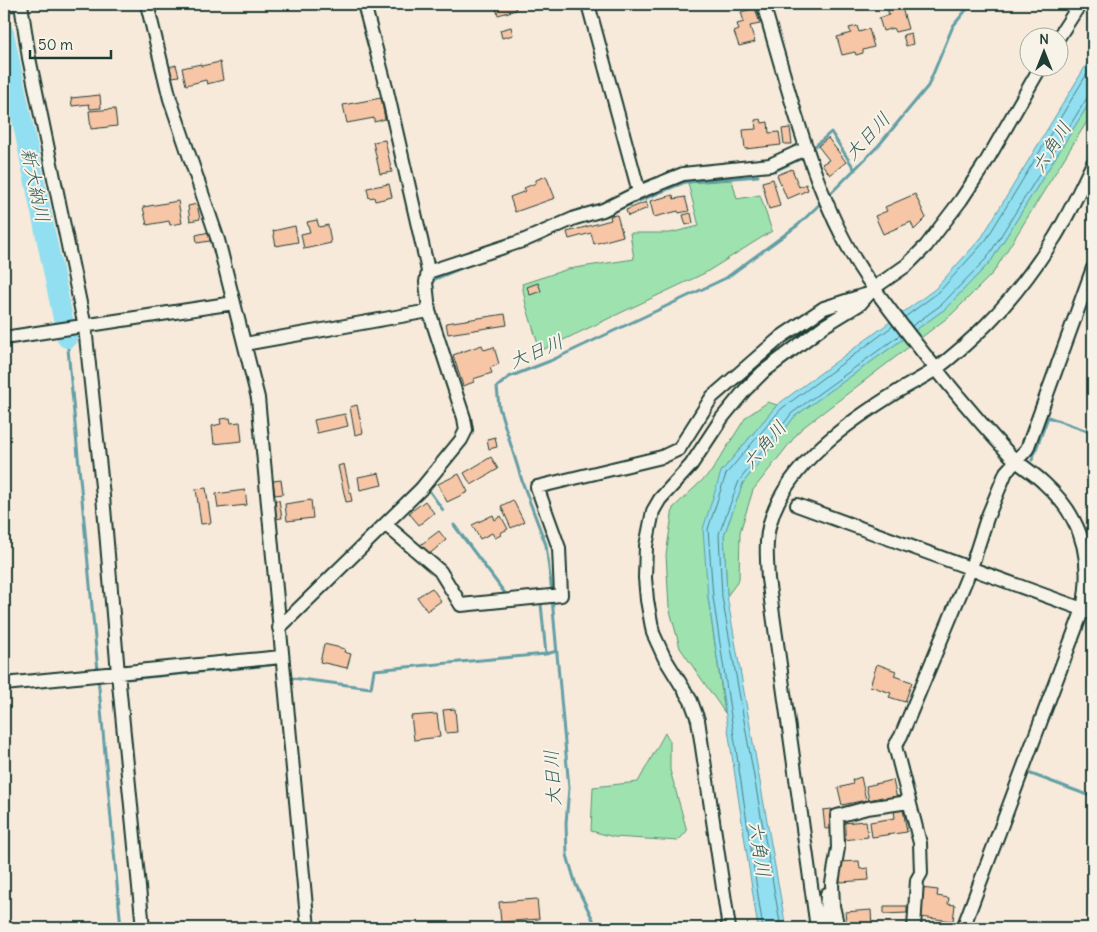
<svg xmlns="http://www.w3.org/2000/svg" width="1097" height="932" viewBox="0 0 1097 932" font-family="Delius,'Klee One',sans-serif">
<rect width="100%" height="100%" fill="#f7eadb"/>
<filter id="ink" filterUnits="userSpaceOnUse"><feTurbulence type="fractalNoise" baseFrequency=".02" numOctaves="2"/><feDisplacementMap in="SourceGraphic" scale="10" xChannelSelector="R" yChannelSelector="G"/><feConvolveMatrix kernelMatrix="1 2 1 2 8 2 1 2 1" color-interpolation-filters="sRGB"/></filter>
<g filter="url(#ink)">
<path fill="#9de2af" stroke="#5e9072" d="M1093 97V112L993 273 951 315 801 429 753 490 740 532 739 580 727 596 724 535 743 483 795 416 945 309 991 261Z
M732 180 737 199 760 195 772 231 705 273 540 351 526 305 522 284 568 269 634 259 630 233H670L699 226 688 183Z
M768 402 777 405 721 472 708 597 725 713 680 648 669 607 666 555 673 508 711 472 746 417Z
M665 733 670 741V770L687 831 678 841 614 837 591 831 593 787 638 782Z"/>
<path fill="#91dff0" stroke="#639ea5" d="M1093 54V97L991 261 945 309 795 416 743 483 724 535 727 596 786 928H758L708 597 703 529 721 472 777 405 935 289 982 237Z"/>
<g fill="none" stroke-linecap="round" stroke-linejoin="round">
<path stroke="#4d7e7f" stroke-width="1" d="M905 317 939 292 986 240 1093 64
M912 326 941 305 987 258 1087 98 1093 95
M763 928 713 597 708 529 726 474 781 409 893 326
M781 928 722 597 719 534 739 481 792 413 900 335"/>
<path stroke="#639ea5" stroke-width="3" d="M814 147 831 132 855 170
M775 171 800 159
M827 197 879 145 928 86 953 26 971 4
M624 207 685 182 758 176
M430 281 471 264
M67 338 98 671
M1032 460 1048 417 1093 433
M431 486 428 489 443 510
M454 525 507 596
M552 592 546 545 523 484 499 407 497 387 509 377 550 361 726 278 798 225 823 201
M552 598 569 788 566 823 567 855 576 885 597 928
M541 604 546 654
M98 677 121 928
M292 678 371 688 374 670 546 654 557 651
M128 679 271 665
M1031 774 1093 797"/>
<path stroke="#91dff0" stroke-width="20" d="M4 33 67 338"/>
</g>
<path fill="#f7c6a7" stroke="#1f3d34" d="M495 4H516H514L516 10 498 15Z
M886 4H901L908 29 895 32 893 28 883 31 879 18 889 15Z
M755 8 760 24 750 26 755 42 739 46 734 32 739 30 737 24 744 22 741 12Z
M857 26 859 32 869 29 874 47 863 50V53L856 55 855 52 842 55 837 37 851 33 849 28Z
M511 27 513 35 502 38 500 30Z
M911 33 913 44 906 46 903 35Z
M220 62 223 80 207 84 206 80 186 85 182 68 201 64V66Z
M176 65 179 76 172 77 169 67Z
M100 95 101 108 90 109 89 104 72 106 71 98Z
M381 98 385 119 374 122V118L347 123 343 105Z
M115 109 117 126 91 129 89 111Z
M761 119 762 123 768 122 769 133 779 132 781 145 745 149 743 130 756 129 755 120Z
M790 128 792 144H784L782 129Z
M828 138 846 162 830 175 822 164 829 160 818 146Z
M385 140 392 172 380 174 373 142Z
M792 169 799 187 806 184 808 190 787 199 777 175Z
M546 176 555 198 515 212 510 197 526 191 524 188 536 183V180Z
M773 179 780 206 769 209 762 182Z
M389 184 392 197 375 201 374 197 369 198 367 188Z
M915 194 926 218 914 230 911 222 883 234 875 216 887 211 885 207Z
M673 195 674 199 685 197 689 211 679 213 678 211 654 217 650 201Z
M178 201 182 223 170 225 169 221 147 225 143 207Z
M646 202 648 208 628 216 626 210Z
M197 204 200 219 190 221 188 206Z
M691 213 693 223 686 225 683 215Z
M617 215 623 236 594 244 591 233 569 239 567 232 611 220 610 216Z
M317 220 319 227 328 225 331 243 304 249 301 234 310 232 307 222Z
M295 226 298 242 276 246 273 231Z
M209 232 210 241 197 243 196 235Z
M538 283 541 291 530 295 527 287Z
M505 314 507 325 448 334 446 323Z
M482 345 484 350 494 347 499 364 490 368 492 373 473 379 474 382 463 386 453 355Z
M357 405 363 433 355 435 350 407Z
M345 414 348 426 317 433 314 420Z
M230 418 231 423 240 422 242 441 214 444 212 426 221 424 220 419Z
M495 437 497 447 489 449 487 439Z
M491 457 498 469 471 485 464 473Z
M344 464 352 501 346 502 338 466Z
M379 473 382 485 360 490 358 477Z
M459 474 468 492 447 502 438 484Z
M281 480 283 494 275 495 273 481Z
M206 488 211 523 201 524 196 489Z
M245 490 247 505 218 508 216 494Z
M279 500 282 518 273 519 271 501Z
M311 500 313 518 287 521 285 504Z
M513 500 524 522 511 528 501 506Z
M425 501 434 513 419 525 409 513Z
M493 515 495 520 501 516 508 529 500 533 501 535 495 538 492 533 480 539 472 525Z
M439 531 446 540 427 556 419 546Z
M432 588 441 601 427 611 417 597Z
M324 644 345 649 344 652 351 654 347 668 320 662Z
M877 664 896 671 894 676 912 682 905 702 889 697 891 693 870 686Z
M455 709 457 732 446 733 443 710Z
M437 714 440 737 414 740 411 716Z
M861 777 866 800 842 805 838 788 853 784 852 780Z
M893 780 897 799 883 802 882 797 869 800 866 786Z
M832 809 834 828 825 829 823 810Z
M903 809 907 832 872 837 870 822 895 818 894 810Z
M866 821 868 837 844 840 842 823Z
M859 861 860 869 868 868 869 880 840 882 839 862Z
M921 888 938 890 937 896 949 898 948 904 955 905 953 921 920 917 922 906H918Z
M537 899 539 919 501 922 499 902Z
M884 906H907V913L884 914Z
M871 910 872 928H847L845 912Z"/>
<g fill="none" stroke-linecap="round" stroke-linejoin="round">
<g stroke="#1f3d34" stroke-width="16">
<path id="minor" d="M21 4 29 58 85 327 103 496 118 673 143 928
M147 4 170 99 218 240 258 398 308 928
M588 4 639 192
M763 4C791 95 816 210 873 287 916 345 960 401 1009 454 1019 465 1033 472 1044 483 1055 493 1067 507 1074 521 1089 549 1089 579 1083 609L963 928
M4 6 13 4
M1058 38 1080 4
M428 272 525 240 575 218 603 210 639 192 683 174 770 165 807 148
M4 338 234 303
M245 344 429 311
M797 505 1093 613
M386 525 440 571 461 605 561 595 559 548 537 487 662 457 679 449 712 397 781 337 824 308 865 295
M279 628 421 489 461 440 466 430 464 418 429 311 426 282 428 272 426 261 387 91 364 4
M4 684 281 657
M729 928 698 720 691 701 664 657 653 633 647 600 645 578 646 546 653 511 660 499 691 465 722 418 745 390 763 372 824 326 860 304 874 288 907 265 926 246 961 200 986 162 1040 68
M817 928 768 579C767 560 765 541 770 523 786 464 851 420 900 390 912 383 924 377 936 369 952 357 973 338 987 324 1013 298 1035 268 1055 237 1069 214 1081 188 1093 163
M825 928 827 894
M838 928 833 906 832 883 838 848 837 816 867 808 909 802
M914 928 917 880 921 873 920 843 895 746 901 736 971 568 987 518 1006 472 1027 449 1093 268"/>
</g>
<use href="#minor" stroke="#f7f3e8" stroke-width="12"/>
</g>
</g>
<g text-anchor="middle" stroke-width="4" stroke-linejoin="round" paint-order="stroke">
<g font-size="19" font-style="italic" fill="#365d5a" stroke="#f7f3e8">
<text transform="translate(867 136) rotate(-47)" y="7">大日川</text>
<text transform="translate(1051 147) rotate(-58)" y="7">六角川</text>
<text transform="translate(36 185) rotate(78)" y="7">新大納川</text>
<text transform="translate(536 351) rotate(-23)" y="7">大日川</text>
<text transform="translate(764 445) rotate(-50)" y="7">六角川</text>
<text transform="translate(552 778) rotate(-93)" y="7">大日川</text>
<text transform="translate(760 849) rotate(81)" y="7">六角川</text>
</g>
</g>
<rect width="1097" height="932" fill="none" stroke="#f7f3e8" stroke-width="20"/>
<rect x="10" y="10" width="1077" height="912" fill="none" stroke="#1f3d34" stroke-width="2" filter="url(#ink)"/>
<g transform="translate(1044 52)"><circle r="24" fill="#f7f3e8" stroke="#a1aaa0"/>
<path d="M0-4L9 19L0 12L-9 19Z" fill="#1f3d34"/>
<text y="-8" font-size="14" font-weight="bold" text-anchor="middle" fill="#1f3d34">N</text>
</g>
<path d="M30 50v8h81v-8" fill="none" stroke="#1f3d34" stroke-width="2.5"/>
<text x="38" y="50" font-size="15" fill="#1f3d34" stroke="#f7f3e8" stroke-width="4" paint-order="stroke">50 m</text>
</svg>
